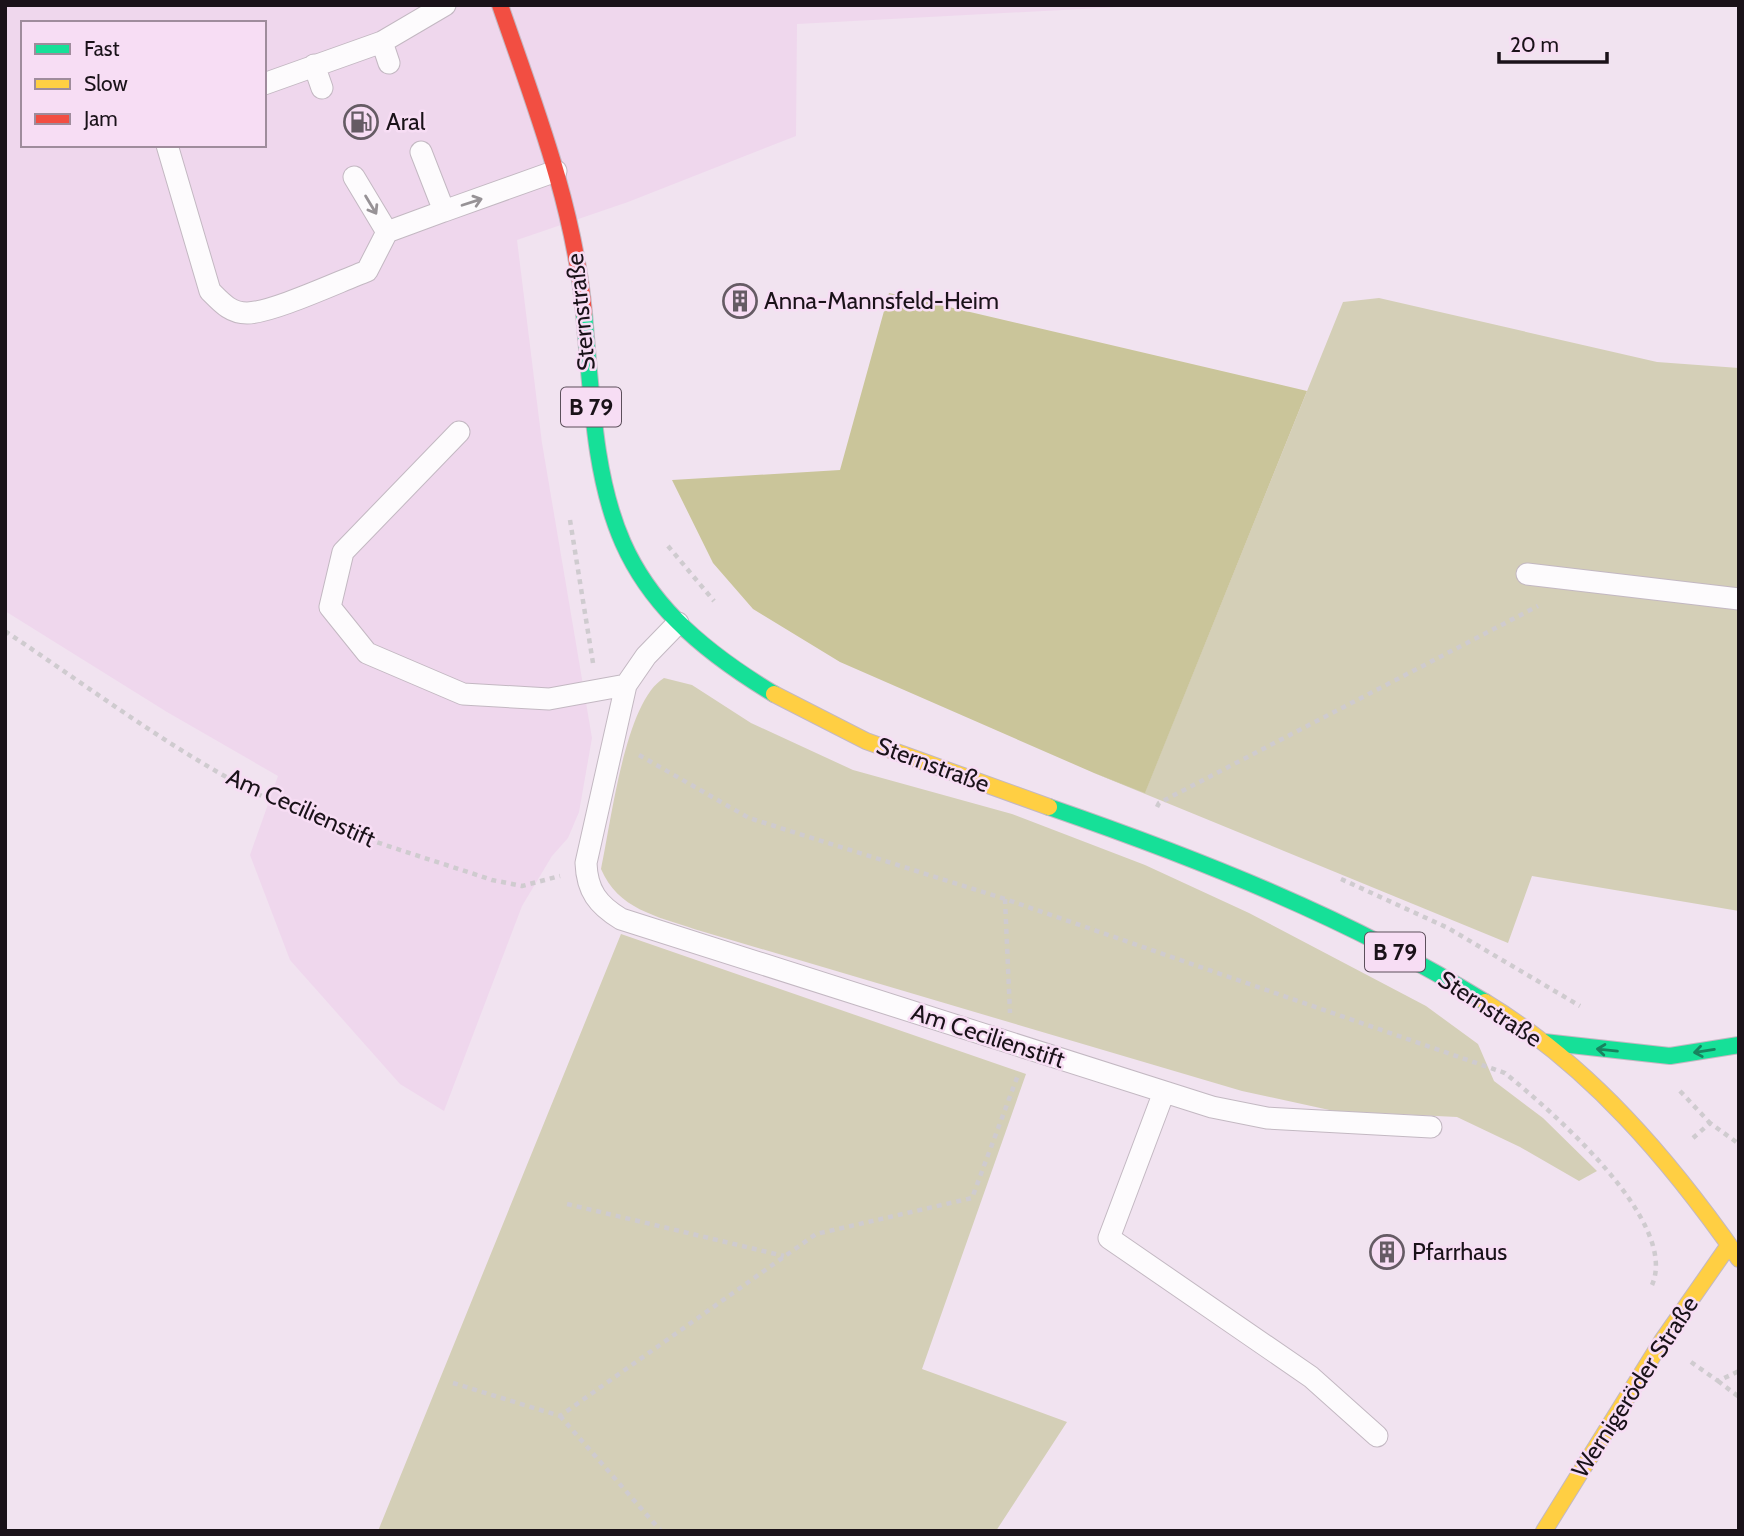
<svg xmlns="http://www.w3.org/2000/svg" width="1744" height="1536" viewBox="0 0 1744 1536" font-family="Cabin,sans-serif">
<rect width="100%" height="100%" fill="#f1e3f0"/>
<path fill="#efd7ed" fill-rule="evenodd" d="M5 5H1157L797 24 796 136 628 202 517 240 542 443 592 738 579 812 568 838 552 856 522 906 444 1111 400 1084 290 960 250 855 278 776 167 712 5 611ZM23 23H264V145H23Z"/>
<path fill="#d4cfb7" d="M1379 298 1657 362 1739 368V911L1532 876 1508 943 1094 773 1145 792 1343 302Z
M664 678 692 685 751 723 853 770 1012 814 1145 865 1249 913 1426 1006 1478 1044 1494 1081 1543 1118 1597 1171 1579 1181 1520 1147 1457 1117 1334 1111 1242 1091 694 929C656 916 618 909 601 869 611 823 625 701 664 678Z
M621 934 1026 1074 922 1369 1067 1422 996 1531H378Z"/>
<path fill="#cac59a" d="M889 293 1307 391 1145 793 1094 773 840 662 753 609 713 563 672 480 840 470Z"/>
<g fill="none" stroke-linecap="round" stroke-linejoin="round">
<g stroke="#c3b8c2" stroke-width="23">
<path id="lane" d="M389 63 382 42 445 5
M314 65 322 88
M264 84 382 42
M167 145 210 291C221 302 230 313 247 313 272 313 340 281 367 271L387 232 444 211
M421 152 444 211 556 171
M354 177 387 232
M459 432 343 552 330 607 367 653 463 694 549 699 626 685
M1527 574 1739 599
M678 623 646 656 626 685 586 863C587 891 598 905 621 919L1212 1107 1267 1118 1431 1127
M1164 1092 1109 1238 1311 1377 1377 1436"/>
</g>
<g stroke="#c3b8c2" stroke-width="18">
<path id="fast" d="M584 313C600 500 599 589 774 694
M1049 807C1199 859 1349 918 1485 1002
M1544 1042 1670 1056 1739 1045"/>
</g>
<g stroke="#c3b8c2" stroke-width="18">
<path id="slow" d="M774 694 866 741 1049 807
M1485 1002C1590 1066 1669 1159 1739 1259
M1544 1531 1662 1341 1729 1245"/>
</g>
<g stroke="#c3b8c2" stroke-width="18">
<path id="jam" d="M500 5C535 106 574 206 584 313"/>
</g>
<path stroke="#cfcbcf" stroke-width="4.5" stroke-dasharray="5 5" stroke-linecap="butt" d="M570 520 593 663
M668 546 714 601
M5 631C86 685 166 746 252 791 328 830 412 853 492 880L522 886 560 876
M639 755 749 818 1005 899 1505 1073C1550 1110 1680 1221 1652 1285
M1157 807 1159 803 1538 606
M1341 879 1448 928 1580 1006
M1005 899 1010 1013
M1680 1091 1710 1123
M1693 1138 1710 1123 1739 1144
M567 1204 784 1256
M1691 1362 1718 1381 1739 1371
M1718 1381 1739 1397
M453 1383 560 1416 816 1234 972 1198 1018 1075
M560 1416 661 1531"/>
<use href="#lane" stroke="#fdfbfd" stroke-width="21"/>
<use href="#fast" stroke="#16e098" stroke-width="16"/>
<use href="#slow" stroke="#ffcf43" stroke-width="16"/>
<use href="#jam" stroke="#f24e42" stroke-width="16"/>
</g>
<defs><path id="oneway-shaft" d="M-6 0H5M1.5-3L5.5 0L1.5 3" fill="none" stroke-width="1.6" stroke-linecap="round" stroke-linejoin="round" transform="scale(1.75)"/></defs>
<g stroke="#979296">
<use href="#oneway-shaft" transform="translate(472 202) rotate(-18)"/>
<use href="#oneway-shaft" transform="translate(371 205) rotate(59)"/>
</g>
<g stroke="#18835f">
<use href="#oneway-shaft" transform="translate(1607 1050) rotate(-174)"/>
<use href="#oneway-shaft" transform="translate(1704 1051) rotate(171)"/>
</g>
<defs>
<g id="fuel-ring" transform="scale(1.75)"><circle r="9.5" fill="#f7ddf4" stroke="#655b64" stroke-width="1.5"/><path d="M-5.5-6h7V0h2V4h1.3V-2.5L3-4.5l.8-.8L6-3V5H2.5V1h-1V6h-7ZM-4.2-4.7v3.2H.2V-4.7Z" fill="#655b64"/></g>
<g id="building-ring" transform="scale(1.75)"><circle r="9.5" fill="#f7ddf4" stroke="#655b64" stroke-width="1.5"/><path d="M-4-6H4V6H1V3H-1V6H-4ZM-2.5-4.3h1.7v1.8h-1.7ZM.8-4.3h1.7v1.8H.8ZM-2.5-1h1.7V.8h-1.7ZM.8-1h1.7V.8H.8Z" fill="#655b64"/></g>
</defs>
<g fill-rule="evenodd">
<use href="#fuel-ring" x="361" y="122"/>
<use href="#building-ring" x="740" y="301"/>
<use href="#building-ring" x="1387" y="1252"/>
</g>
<g text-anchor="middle" stroke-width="5" stroke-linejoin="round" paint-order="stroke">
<g fill="#f7ddf4" stroke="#5c4f5b" stroke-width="2">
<rect x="561" y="387.5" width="60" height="39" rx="5"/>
<rect x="1365" y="932.5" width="60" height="39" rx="5"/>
</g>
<g font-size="23" font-weight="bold" fill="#1a1219">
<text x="591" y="415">B 79</text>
<text x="1395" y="960">B 79</text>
</g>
<g font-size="24" fill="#1a1219" stroke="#f7ddf4" text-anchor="start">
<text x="386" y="130">Aral</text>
<text x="764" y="309">Anna-Mannsfeld-Heim</text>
<text x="1412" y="1260">Pfarrhaus</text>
</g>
<g font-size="24" fill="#1a1219" stroke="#f7ddf4">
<text transform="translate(581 312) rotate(-96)" y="8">Sternstraße</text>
<text transform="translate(933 765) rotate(20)" y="8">Sternstraße</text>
<text transform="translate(301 808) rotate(24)" y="8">Am Cecilienstift</text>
<text transform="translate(1490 1009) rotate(33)" y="8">Sternstraße</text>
<text transform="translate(988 1036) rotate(18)" y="8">Am Cecilienstift</text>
<text transform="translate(1635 1387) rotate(-57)" y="8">Wernigeröder Straße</text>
</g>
</g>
<rect width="1744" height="1536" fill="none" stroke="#1a1219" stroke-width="14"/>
<rect x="21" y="21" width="245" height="126" fill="#f7ddf4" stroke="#9f8c9c" stroke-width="2"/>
<rect x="35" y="44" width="35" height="10" fill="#16e098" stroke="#9f8c9c" stroke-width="2"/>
<text x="84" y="56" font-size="21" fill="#1a1219">Fast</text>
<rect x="35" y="79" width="35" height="10" fill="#ffcf43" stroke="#9f8c9c" stroke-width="2"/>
<text x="84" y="91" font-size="21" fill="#1a1219">Slow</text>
<rect x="35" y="114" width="35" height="10" fill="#f24e42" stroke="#9f8c9c" stroke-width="2"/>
<text x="84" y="126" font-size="21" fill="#1a1219">Jam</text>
<path d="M1499 52v10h108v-10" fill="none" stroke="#1a1219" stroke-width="3.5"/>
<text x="1510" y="52" font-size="21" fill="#1a1219" stroke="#f7ddf4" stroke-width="5" paint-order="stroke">20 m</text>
</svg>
